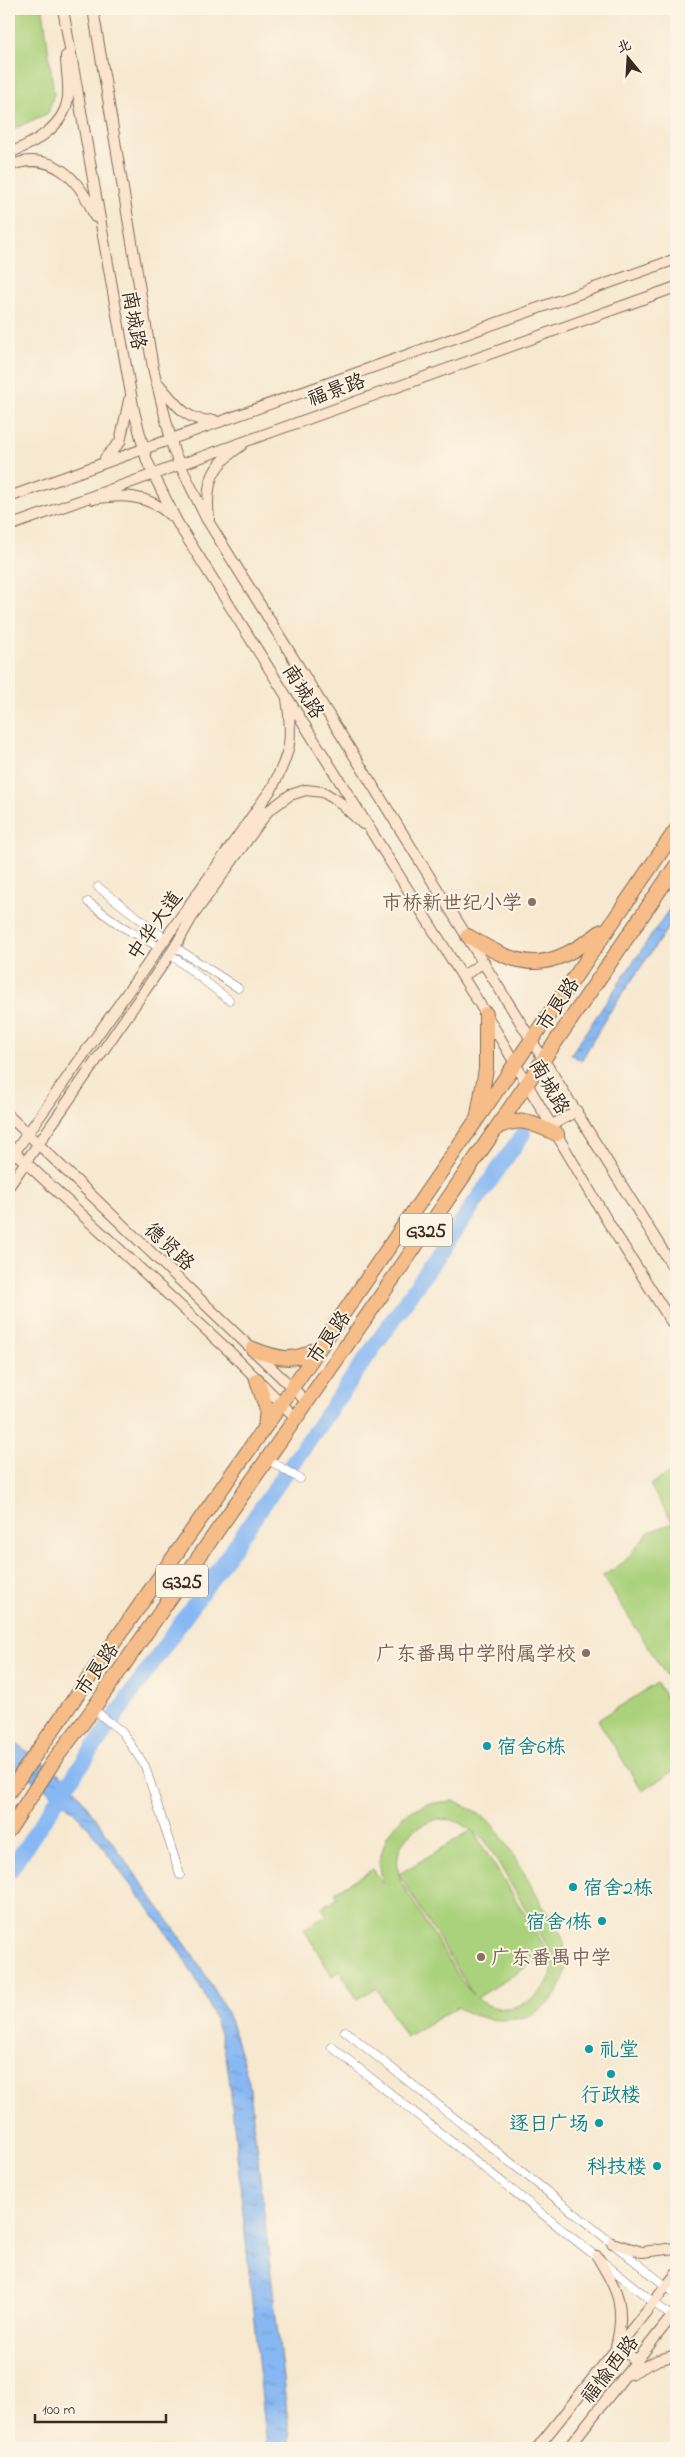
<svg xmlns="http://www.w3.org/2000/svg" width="685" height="2457" viewBox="0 0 685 2457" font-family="'Indie Flower','LXGW WenKai TC',sans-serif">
<defs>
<pattern id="water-ripples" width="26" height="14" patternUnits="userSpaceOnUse" patternTransform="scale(1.25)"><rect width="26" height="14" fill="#87b8f3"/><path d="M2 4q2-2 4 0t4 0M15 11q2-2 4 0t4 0" fill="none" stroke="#7096c4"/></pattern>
</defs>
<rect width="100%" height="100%" fill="#fcf5e5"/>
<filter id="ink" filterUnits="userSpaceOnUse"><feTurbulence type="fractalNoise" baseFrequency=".02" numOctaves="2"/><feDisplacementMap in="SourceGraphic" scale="10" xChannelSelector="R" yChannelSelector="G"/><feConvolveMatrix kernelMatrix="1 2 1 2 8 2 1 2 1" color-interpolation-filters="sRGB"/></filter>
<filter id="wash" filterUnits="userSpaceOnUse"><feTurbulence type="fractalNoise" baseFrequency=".0096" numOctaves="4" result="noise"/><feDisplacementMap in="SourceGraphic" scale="20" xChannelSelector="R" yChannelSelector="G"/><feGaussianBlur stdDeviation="1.12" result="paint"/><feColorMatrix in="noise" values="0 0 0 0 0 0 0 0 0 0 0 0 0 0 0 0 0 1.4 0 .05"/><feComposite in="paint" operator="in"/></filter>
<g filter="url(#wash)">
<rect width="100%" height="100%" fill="#f7e8d0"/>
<path fill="#aad17b" stroke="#727e4c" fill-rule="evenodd" d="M9 9H43L54 94 48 113 9 131Z
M676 1469V1691L603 1576 624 1562 649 1532 673 1523 650 1485Z
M657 1683 676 1713V1769L642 1791 598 1720Z
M453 1801C462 1806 473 1809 481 1814 487 1819 495 1827 499 1833 517 1859 532 1888 548 1915 553 1923 563 1935 564 1944 577 2012 509 2038 457 2007L406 2037 376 1988 357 1999 340 1971 332 1976 304 1929 327 1915 322 1907 338 1897 335 1892 373 1869 383 1884 379 1861 387 1836 404 1815 425 1804ZM438 1819 453 1820 472 1830 399 1874 473 1995 461 1980 401 1882C390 1849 406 1828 438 1819ZM473 1831 486 1842 551 1952C552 1961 552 1970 549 1979 538 2005 499 2019 477 1998L549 1953Z"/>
<path fill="url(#water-ripples)" stroke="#617188" d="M676 899V916L607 1016 581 1061 571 1054Z
M9 1739 69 1781 193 1955 220 1999 231 2022 249 2082 291 2448H267L229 2076C220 1998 169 1934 122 1874 107 1853 92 1829 73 1811 53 1793 30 1779 9 1763Z"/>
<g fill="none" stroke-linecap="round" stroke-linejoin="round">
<path stroke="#87b8f3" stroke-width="16" d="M9 1872 63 1791 523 1134"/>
</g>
</g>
<g filter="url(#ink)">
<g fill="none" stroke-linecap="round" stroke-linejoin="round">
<g stroke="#7d6c5c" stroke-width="9">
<path id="street" d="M98 887 166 939
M88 902 121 926 159 947
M175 947 238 988
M170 954 229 1000
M267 1459 300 1479
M93 1709 122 1732 145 1766 180 1875
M345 2031 676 2294
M332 2047 676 2320"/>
</g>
<g stroke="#7d6c5c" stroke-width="12">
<path id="secondary" d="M63 9 134 411 147 461 177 522 486 1014 608 1222 676 1329
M93 9 153 368 174 452 206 518 676 1272
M9 153C33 144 66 126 68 96 69 83 66 69 66 56
M9 166C52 149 80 179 95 217
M157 382C174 401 186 424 214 420
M105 458 120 442 129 400
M9 497 676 259
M93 499C122 494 147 494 170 515
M209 519C205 482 212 465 242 445
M9 526 676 287
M463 976 484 962
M9 1116 307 1402
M552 1125 577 1111
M9 1147 229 1351 296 1418
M9 1160 272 788C291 751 293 740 287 699
M9 1186 175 947 192 917 268 811 290 795 306 790 323 792 338 801 363 824
M612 2243 642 2252 676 2248
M597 2256C618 2290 626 2307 616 2346
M619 2345 637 2362
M630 2374 658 2360 676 2355
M537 2448 676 2274
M568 2448 676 2311"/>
</g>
<g stroke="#7d6c5c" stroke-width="16">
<path id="highway" d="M468 936C526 972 548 971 602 931
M478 1115 486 1069V1014
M497 1127C524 1116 531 1123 557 1134
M253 1349C277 1359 295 1363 317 1348
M257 1380 267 1410 265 1427
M9 1792 281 1404 676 830
M9 1830 55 1759 88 1716 406 1260 676 866"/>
</g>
<use href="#street" stroke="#fff" stroke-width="8"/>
<use href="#secondary" stroke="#fce5cf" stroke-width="10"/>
<use href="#highway" stroke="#f7bd88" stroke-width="14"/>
</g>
</g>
<g fill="#8d6e63" stroke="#fcf5e5" stroke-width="2">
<circle cx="532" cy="902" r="5"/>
<circle cx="586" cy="1653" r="5"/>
<circle cx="481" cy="1957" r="5"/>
</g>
<g fill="#0f9aa8" stroke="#fcf5e5" stroke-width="2">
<circle cx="487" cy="1746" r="5"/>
<circle cx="573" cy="1887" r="5"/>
<circle cx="602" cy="1921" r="5"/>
<circle cx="589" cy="2049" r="5"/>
<circle cx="611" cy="2074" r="5"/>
<circle cx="599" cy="2123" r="5"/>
<circle cx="657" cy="2166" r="5"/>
</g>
<g text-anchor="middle" stroke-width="4" stroke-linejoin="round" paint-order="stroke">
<g fill="#fcf5e5" stroke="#75675a" stroke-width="1">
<rect x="400" y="1213.5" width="52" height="33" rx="4"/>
<rect x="156" y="1564.5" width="52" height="33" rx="4"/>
</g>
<g font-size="19" font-weight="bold" fill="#3b2a1e">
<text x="426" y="1237">G325</text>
<text x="182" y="1588">G325</text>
</g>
<g font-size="20" fill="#3b2a1e" stroke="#fcf5e5">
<text transform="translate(135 320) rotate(80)" y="7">南城路</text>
<text transform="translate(336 389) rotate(-20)" y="7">福景路</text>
<text transform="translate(304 691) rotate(58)" y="7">南城路</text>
<text transform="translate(154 925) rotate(-55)" y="7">中华大道</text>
<text transform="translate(557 1004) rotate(-56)" y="7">市良路</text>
<text transform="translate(550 1086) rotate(60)" y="7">南城路</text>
<text transform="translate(170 1246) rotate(43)" y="7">德贤路</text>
<text transform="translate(328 1337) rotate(-55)" y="7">市良路</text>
<text transform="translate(96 1669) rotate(-55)" y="7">市良路</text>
<text transform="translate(609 2369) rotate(-52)" y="7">福愉西路</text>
</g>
<g font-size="20" fill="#785e54" stroke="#fcf5e5" text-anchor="end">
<text x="522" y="909">市桥新世纪小学</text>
<text x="576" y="1660">广东番禺中学附属学校</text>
<text x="491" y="1964" text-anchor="start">广东番禺中学</text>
</g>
<g font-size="20" fill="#0d838f" stroke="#fcf5e5" text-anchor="start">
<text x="497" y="1753">宿舍6栋</text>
<text x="583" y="1894">宿舍2栋</text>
<text x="592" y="1928" text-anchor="end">宿舍1栋</text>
<text x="599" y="2056">礼堂</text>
<text x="611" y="2101" text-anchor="middle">行政楼</text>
<text x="589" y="2130" text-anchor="end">逐日广场</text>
<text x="647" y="2173" text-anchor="end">科技楼</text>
</g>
</g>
<rect width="685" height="2457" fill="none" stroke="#fcf5e5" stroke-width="30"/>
<g transform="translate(628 58) rotate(342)" stroke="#fcf5e5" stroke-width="4" paint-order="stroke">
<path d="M0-4L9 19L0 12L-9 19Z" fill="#3b2a1e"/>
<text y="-8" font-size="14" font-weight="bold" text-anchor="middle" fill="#3b2a1e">北</text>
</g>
<path d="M35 2414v8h131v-8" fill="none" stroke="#3b2a1e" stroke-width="2.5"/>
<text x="42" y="2414" font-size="15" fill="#3b2a1e" stroke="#fcf5e5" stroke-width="4" paint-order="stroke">100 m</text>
</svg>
